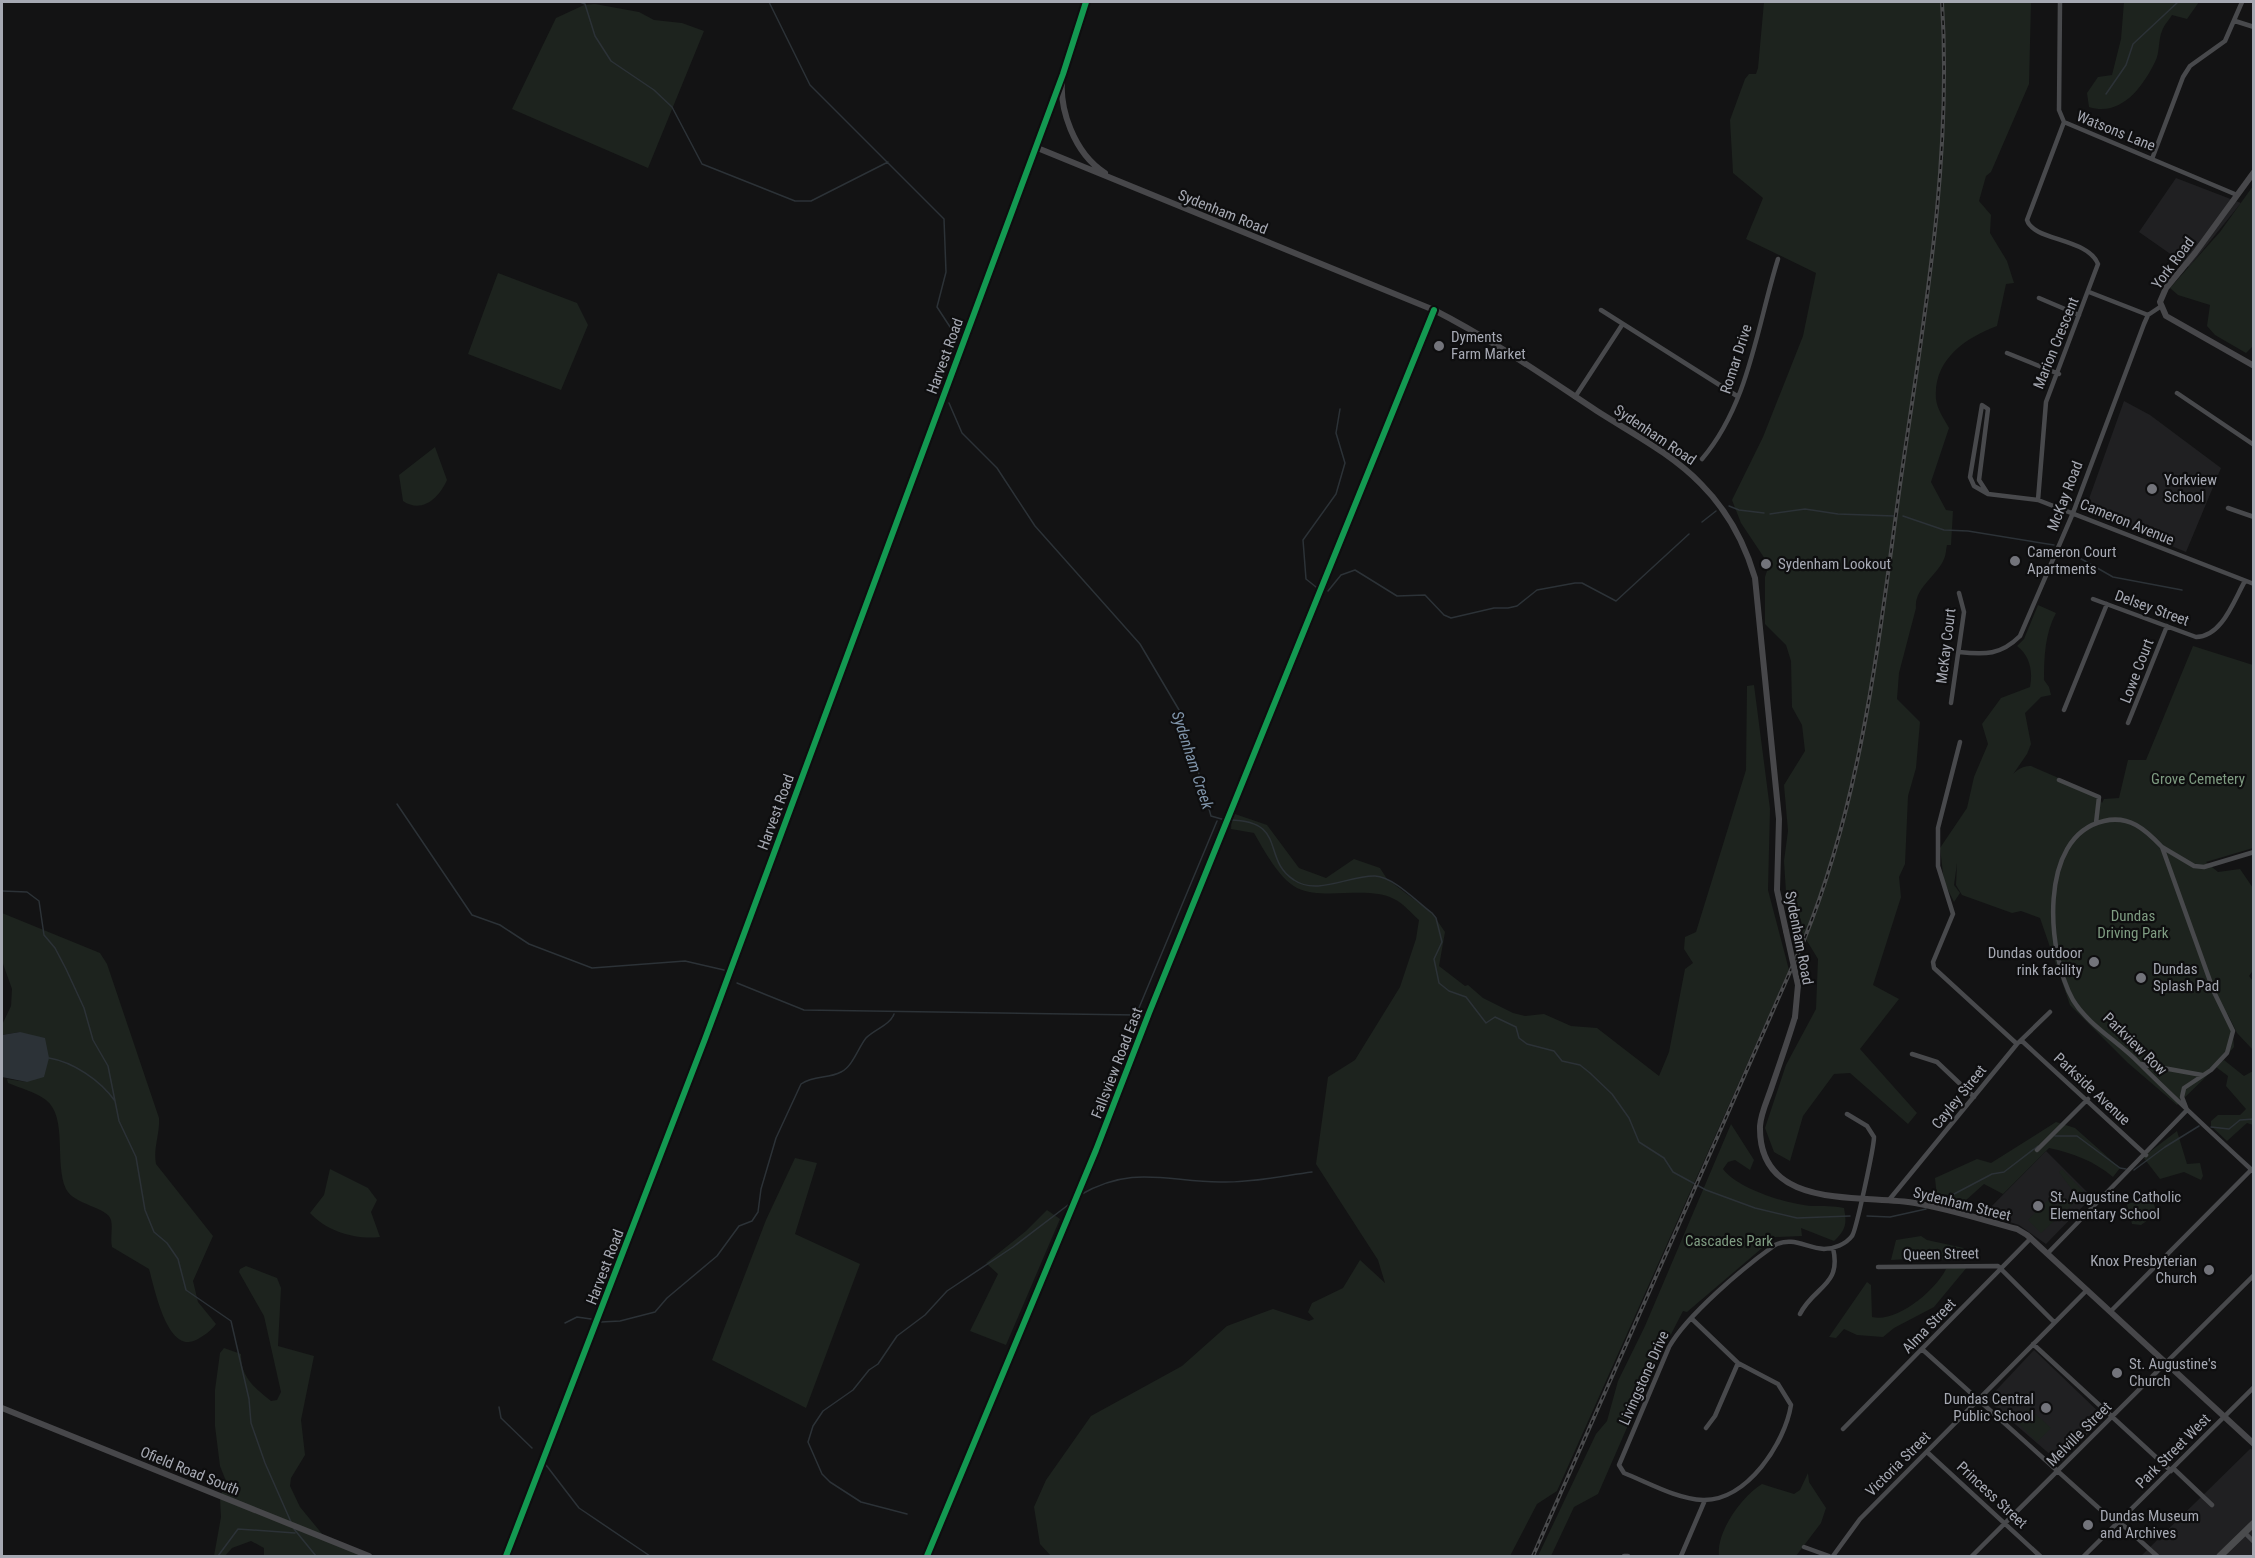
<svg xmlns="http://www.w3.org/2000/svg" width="2255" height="1558" viewBox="0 0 2255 1558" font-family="'Roboto Condensed',sans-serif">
<rect width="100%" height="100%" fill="#131314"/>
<path fill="#202022" d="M2176 178 2241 203 2189 267 2139 232Z
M2124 401 2150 415 2221 468 2186 552 2085 510Z
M2046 1151 2092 1197 2046 1244 2019 1225 1984 1214Z
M2034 1350 2104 1417 2060 1463 1987 1400Z
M2250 1449 2253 1450V1556H2141Z"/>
<path fill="#1d231e" d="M1764 2H2031L2029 84 1991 172 1986 176 1979 201 1991 215 1990 233 2007 261 2014 283 2006 284 1997 326C1965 338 1933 360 1936 399 1937 409 1944 419 1949 428L1931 482 1946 510 1953 511 1951 545H1947C1946 549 1946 555 1944 559 1937 576 1914 588 1916 608L1899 673 1897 699 1920 722 1916 768 1908 796 1905 864 1899 877 1901 897 1873 985 1899 999 1860 1049 1917 1113 1908 1124 1850 1073 1834 1074 1803 1116 1790 1161 1774 1152 1765 1128 1786 1065 1816 1009 1818 959 1787 908 1784 861 1788 831 1784 785 1805 751 1802 725 1792 707 1791 661 1786 645 1765 624V577L1769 565 1741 523 1732 500 1763 437 1803 336 1816 273 1746 239 1763 198 1733 173 1730 120 1745 79 1749 74H1756L1758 68Z
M2124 2H2199L2187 19 2172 15C2169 20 2164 25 2162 31 2158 40 2160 53 2155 62 2142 88 2121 117 2089 107L2087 93 2098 77 2112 75 2121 39Z
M595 4 639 12 654 20 682 23 704 31 648 168 512 109 556 18 584 5Z
M2253 186 2254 345 2246 353 2215 335 2207 326 2210 305 2178 295 2170 288 2220 232Z
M498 273 577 303 588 325 561 390 468 354Z
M435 447 447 480C439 498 422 514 403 501L399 475Z
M2038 605 2056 613C2045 633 2044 657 2044 680L2049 687 2051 695 2041 697 2025 713 2031 744 2027 754 1996 799C2006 786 2013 765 2031 766L2098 795 2102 803 2104 799 2119 798 2128 760H2146L2193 646 2253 665V848L2206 862 2218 872 2240 869 2253 888 2254 969 2249 976 2253 981V1050L2237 1033 2227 1013 2233 1032 2234 1047 2221 1062 2224 1060 2244 1076 2253 1071V1125L2247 1123 2227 1141 2211 1126V1121L2218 1115H2240L2246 1109 2226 1086 2228 1076 2216 1067 2177 1105 2128 1063 2070 1005 2040 918 2021 911 2012 913 1962 895 1956 885 1957 863 1954 885 1960 893 1954 902 1944 882 1940 848 1967 808 1974 777 1988 744 1982 724 2001 698 2030 687C2033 671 2030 656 2017 646L2024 639Z
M1754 685 1770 809 1768 890 1789 970 1557 1491 1537 1504 1510 1556H1051L1040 1544 1034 1507 1046 1480 1091 1416 1182 1366 1227 1326 1273 1309 1309 1321 1314 1319 1308 1312 1312 1303 1343 1288 1360 1260 1385 1283 1378 1260 1316 1164 1328 1077 1355 1060 1400 987 1416 939 1419 920C1411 913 1403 903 1394 899 1368 885 1324 901 1297 888 1279 879 1264 850 1254 833L1231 829 1232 813 1267 825 1299 868 1326 878 1354 859 1380 868 1387 879 1432 913 1445 932 1439 966 1465 986 1468 985 1483 998 1513 1013 1525 1016 1544 1014 1571 1026 1597 1028 1659 1076 1669 1052 1685 969 1693 963 1684 949 1685 937 1696 932 1746 770 1747 686Z
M2 913 100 953 107 964 159 1118C160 1134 153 1148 156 1164L213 1236 193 1281 198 1302 216 1324C211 1331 206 1334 198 1339 168 1357 155 1290 149 1269L112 1247C110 1238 113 1228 111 1220 108 1207 74 1205 66 1189 54 1163 68 1117 46 1100 36 1092 20 1088 8 1083L7 1079 27 1082 20 1032 2 1035V1025L11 1006 12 989 2 961Z
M2056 1122 2075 1128 2120 1168 2113 1177C2094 1161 2073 1153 2049 1148L2003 1194 1984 1184 1965 1201 1937 1197 1935 1178 1977 1159 1991 1163Z
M1731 1124 1754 1160 1750 1170 1735 1160 1728 1162 1723 1169C1736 1188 1789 1205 1812 1206 1824 1206 1833 1206 1844 1208 1847 1224 1846 1230 1834 1241L1801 1228 1802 1236 1775 1237 1687 1312 1683 1311 1650 1375 1598 1494 1574 1507 1551 1556H1538L1596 1434 1607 1421 1618 1381 1645 1326Z
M2177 1131 2187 1164 2200 1163 2203 1176 2201 1180 2184 1172 2160 1179 2143 1157Z
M795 1158 817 1163 795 1234 860 1264 806 1408 712 1360 766 1220Z
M330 1169 368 1188 377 1200 371 1212 380 1237C356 1240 326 1231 310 1213L324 1195Z
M2062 1169 2085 1193 2041 1233 2028 1220 2048 1200 2056 1207 2065 1198 2067 1201 2070 1199 2068 1196 2073 1191 2059 1172Z
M2152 1198 2157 1214 2141 1225 2132 1224 2127 1204Z
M1047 1210 1060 1219 1006 1345 970 1331 998 1274 986 1263 1026 1231Z
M1921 1236 1927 1240 1964 1248V1256L1941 1260 1930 1252 1922 1258 1891 1260 1896 1240Z
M246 1266 277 1278 281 1288 278 1346 314 1356 301 1420 305 1455 291 1478 290 1486 300 1507 323 1535 364 1556H264V1548L251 1541 232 1548 225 1556H214L221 1517 220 1498 226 1481 220 1466 215 1426V1390L220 1353 224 1348 241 1354C241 1378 254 1387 271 1401L277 1400 281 1392 264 1316 239 1272 240 1269Z
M1968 1266 1934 1307 1894 1328 1883 1337 1857 1335 1844 1329 1836 1338 1829 1337 1867 1282 1871 1285 1872 1317C1897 1323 1936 1290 1946 1269Z
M2029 1408 2051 1428 2037 1442 2016 1421Z
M1808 1473 1809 1482 1826 1508 1821 1523 1796 1556H1719C1716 1532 1742 1496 1762 1484L1794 1494 1800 1490Z"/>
<path fill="#2c3237" d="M20 1032 45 1038 49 1058 44 1077 27 1082 2 1077V1035Z"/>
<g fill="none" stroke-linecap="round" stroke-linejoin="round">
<path stroke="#2c3237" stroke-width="1.5" d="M580 2 585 4 595 36 611 61 654 90 672 107 702 164 795 201H811L888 162
M769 2 810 85 944 219 946 272 937 307 956 336 938 391
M2106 94 2126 65 2133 44 2178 2
M949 403 962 433 997 468 1035 526 1140 644 1182 715 1211 816 1225 820
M1729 506 1739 510 1764 513
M1770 514 1805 509 1838 514 1894 516
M1903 516 1944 530 1968 531 2054 545
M1702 522 1716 511
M2062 548 2113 577 2182 590
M1316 587 1306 579 1303 540 1336 494 1345 463 1336 433 1340 409
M1328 591 1341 575 1355 570 1397 596 1425 595 1444 615 1451 618 1494 608H1508L1517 606 1537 590 1575 583H1582L1616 601 1689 534
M397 804 472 915 500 925 529 944 592 968 685 961 724 970
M1230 820C1288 821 1261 859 1294 880 1317 896 1350 875 1375 876 1394 877 1417 902 1432 913L1436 918 1442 942 1434 959 1439 983 1449 991 1466 997 1486 1023 1495 1017 1516 1027 1519 1038 1527 1044 1554 1051 1562 1061 1580 1065 1590 1073 1612 1094 1629 1118 1639 1142 1664 1158 1673 1172 1706 1190 1755 1208 1797 1218 1850 1216
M2 891 27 892 39 901 44 935 55 948 66 969 84 1008 93 1040 108 1066 119 1121 136 1157 145 1210 154 1232 167 1243 178 1259 186 1290 231 1321 249 1399 251 1423 265 1463 291 1522
M737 983 804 1010 1136 1015 1217 821
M49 1058C73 1062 100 1080 115 1101
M2211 1127 2229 1129 2240 1120 2254 1119
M2055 1136H2077L2120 1168 2126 1169
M2134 1170 2165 1147 2199 1126
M1080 1195C1132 1165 1165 1181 1220 1182 1250 1183 1282 1176 1312 1172
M1937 1203 1992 1174 2004 1172 2038 1146
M1867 1216 1890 1217 1926 1209
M601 1322 620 1321 655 1312 667 1298 717 1256 739 1226 752 1221 758 1212 761 1189 776 1138 801 1084C814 1075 828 1079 841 1072 853 1066 858 1048 866 1038 875 1029 890 1025 894 1014
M565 1323 577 1317 591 1319
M499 1407 501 1418 532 1448
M546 1465 579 1508 650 1556
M907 1514 861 1502 830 1482 822 1474 808 1442 813 1426 823 1411 853 1390 869 1370 878 1364 897 1336 925 1315 947 1291 1013 1247 1072 1202
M294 1529 316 1556
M218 1556 238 1529 295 1533"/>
<path stroke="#48494c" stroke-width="4.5" d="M2060 2 2059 110 2064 122 2237 195
M2235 21 2254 27
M2152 159 2183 77 2190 66 2225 41 2242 2
M2089 292 2148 315
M2039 298 2079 315
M1601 310 1737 396
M2007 353 2059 374
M2177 393 2254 445
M1575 397 1622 325
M1702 459C1749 404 1757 326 1778 259
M1988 494 1979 480 1988 409 1982 405 1970 477 1974 486 1988 494 2038 500 2254 584
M2038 500 2046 402 2098 264C2088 238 2033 241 2027 220L2064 122
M2228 508 2254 517
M2093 599 2196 637C2222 637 2234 600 2245 581
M1959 652C1985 655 2001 655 2020 636L2073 513 2144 324 2148 315 2160 307
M1951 703 1964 612 1959 593
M2064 710 2107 604
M2128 723 2167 626
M1960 742 1938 828V866L1953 914 1933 962 1934 968 2017 1044
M2059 780 2099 797 2096 823
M2162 847 2194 866 2204 867 2254 852
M2022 1041 2146 1155
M1912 1054 1937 1062 1974 1097
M2141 1064 2202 1075
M2187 1110 2182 1097 2184 1088 2211 1070 2227 1053 2233 1031 2214 992 2162 847C2145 829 2129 815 2104 821 2037 836 2047 954 2073 1000 2088 1025 2119 1042 2139 1063 2176 1100 2215 1136 2254 1172
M2037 1150 2088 1099
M1889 1200 2017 1044 2050 1012
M2048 1253 2187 1110
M1878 1267 1998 1266 2054 1322
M2111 1311 2251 1170
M1800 1314C1814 1286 1842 1286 1833 1248
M1691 1318 1738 1363 1778 1384 1791 1405C1785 1443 1747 1501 1703 1500 1677 1499 1649 1483 1624 1473L1619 1465 1669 1347C1687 1315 1744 1267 1775 1245 1793 1236 1806 1248 1824 1249 1834 1249 1846 1244 1852 1236 1856 1231 1874 1147 1874 1137L1867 1126 1847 1114
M2033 1344 2171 1471
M1923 1350 2112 1520 2124 1526 2157 1556
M1706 1428 1715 1416 1738 1363
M1843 1429 2031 1238
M1927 1452 2040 1556
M2173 1468 2212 1505
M2244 1532 2254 1542
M1804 1547 1829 1556
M1624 1556H1628
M1681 1556 1705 1500
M1833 1556 1860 1519 2087 1290
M1972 1556 2254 1275
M2084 1556 2254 1387"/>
<path stroke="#47474a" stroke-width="6" d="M1086 2C1078 25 1068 49 1063 73 1057 108 1075 154 1105 173
M1035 147 1434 310C1491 339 1544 376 1597 411 1633 434 1672 454 1701 484 1727 510 1745 544 1755 578L1779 819 1777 890 1786 931
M2254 172 2195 253 2166 288 2160 302 2166 316 2254 366
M1795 1017C1788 1040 1780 1063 1772 1086 1768 1099 1761 1112 1760 1126 1758 1211 1859 1194 1915 1203 1950 1209 1983 1220 2017 1229L2027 1235 2254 1444
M2 1408 369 1556
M506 1556 705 1039 1063 74
M927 1556 1096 1150 1149 1013 1434 310"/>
<path stroke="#4b4c4e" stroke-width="7" d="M2220 1556 2254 1523"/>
<g stroke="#494a4c" stroke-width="4">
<path id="rail" d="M1533 1556 1804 940C1864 792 1879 635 1901 478 1924 319 1952 162 1942 2"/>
</g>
<use href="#rail" stroke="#0e0e0f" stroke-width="1.5" stroke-dasharray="4.5" stroke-linecap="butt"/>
<path stroke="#47474a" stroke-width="6" d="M1786 931 1798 985 1795 1017"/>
<g stroke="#0e0e0f" stroke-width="10">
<path id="cycleway" d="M506 1556 705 1039 1063 74 1086 2
M927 1556 1096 1150 1149 1013 1434 310"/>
</g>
<use href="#cycleway" stroke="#139951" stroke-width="6"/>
</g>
<g fill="#73747b" stroke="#0e0e0f" stroke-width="2">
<circle cx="1439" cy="346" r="6"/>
<circle cx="2152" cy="489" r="6"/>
<circle cx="2015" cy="561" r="6"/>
<circle cx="1766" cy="564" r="6"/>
<circle cx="2094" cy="962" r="6"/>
<circle cx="2141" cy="978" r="6"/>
<circle cx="2038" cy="1206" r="6"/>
<circle cx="2209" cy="1270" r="6"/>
<circle cx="2117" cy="1373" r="6"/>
<circle cx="2046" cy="1408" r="6"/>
<circle cx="2088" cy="1525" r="6"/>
</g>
<g text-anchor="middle" stroke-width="4.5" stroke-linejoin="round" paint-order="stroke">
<g font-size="15" fill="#a6a9b3" stroke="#0e0e0f">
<text transform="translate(2116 131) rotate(22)" y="5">Watsons Lane</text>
<text transform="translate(1223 212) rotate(22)" y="5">Sydenham Road</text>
<text transform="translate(2173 263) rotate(-53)" y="5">York Road</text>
<text transform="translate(2056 343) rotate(-68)" y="5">Marion Crescent</text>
<text transform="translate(945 356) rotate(-70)" y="5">Harvest Road</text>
<text transform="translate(1736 359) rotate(-72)" y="5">Romar Drive</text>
<text transform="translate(1655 435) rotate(34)" y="5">Sydenham Road</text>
<text transform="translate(2065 496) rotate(-69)" y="5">McKay Road</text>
<text transform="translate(2127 522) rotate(22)" y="5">Cameron Avenue</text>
<text transform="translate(2152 608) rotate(20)" y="5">Delsey Street</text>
<text transform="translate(1946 646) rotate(-83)" y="5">McKay Court</text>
<text transform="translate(2137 671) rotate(-69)" y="5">Lowe Court</text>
<text transform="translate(776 812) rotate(-70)" y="5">Harvest Road</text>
<text transform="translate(1799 938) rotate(79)" y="5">Sydenham Road</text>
<text transform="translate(2135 1044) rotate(44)" y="5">Parkview Row</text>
<text transform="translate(1117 1063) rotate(-69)" y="5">Fallsview Road East</text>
<text transform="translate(2092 1089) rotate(43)" y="5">Parkside Avenue</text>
<text transform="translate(1959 1097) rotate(-51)" y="5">Cayley Street</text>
<text transform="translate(1962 1204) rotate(14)" y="5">Sydenham Street</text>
<text transform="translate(1941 1254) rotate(-1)" y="5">Queen Street</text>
<text transform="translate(605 1267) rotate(-69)" y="5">Harvest Road</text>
<text transform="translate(1929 1326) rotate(-46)" y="5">Alma Street</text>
<text transform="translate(1644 1378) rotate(-66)" y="5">Livingstone Drive</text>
<text transform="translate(2079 1434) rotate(-45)" y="5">Melville Street</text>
<text transform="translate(2173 1451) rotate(-45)" y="5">Park Street West</text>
<text transform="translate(1898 1464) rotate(-45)" y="5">Victoria Street</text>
<text transform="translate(190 1471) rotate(22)" y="5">Ofield Road South</text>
<text transform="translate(1992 1495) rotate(43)" y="5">Princess Street</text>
</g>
<g font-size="15" fill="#a6a9b3" stroke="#0e0e0f" text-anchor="start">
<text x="1451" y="342">Dyments<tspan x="1451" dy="17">Farm Market</tspan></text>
<text x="2164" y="485">Yorkview<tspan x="2164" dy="17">School</tspan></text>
<text x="2027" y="557">Cameron Court<tspan x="2027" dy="17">Apartments</tspan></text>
<text x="1778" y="569">Sydenham Lookout</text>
<text x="2082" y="958" text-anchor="end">Dundas outdoor<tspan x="2082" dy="17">rink facility</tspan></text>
<text x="2153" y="974">Dundas<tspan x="2153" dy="17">Splash Pad</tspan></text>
<text x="2050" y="1202">St. Augustine Catholic<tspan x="2050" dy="17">Elementary School</tspan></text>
<text x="2197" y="1266" text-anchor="end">Knox Presbyterian<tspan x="2197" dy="17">Church</tspan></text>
<text x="2129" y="1369">St. Augustine's<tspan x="2129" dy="17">Church</tspan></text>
<text x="2034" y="1404" text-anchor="end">Dundas Central<tspan x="2034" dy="17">Public School</tspan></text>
<text x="2100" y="1521">Dundas Museum<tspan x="2100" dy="17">and Archives</tspan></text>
</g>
<g font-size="15" fill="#7f9c82" stroke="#0e0e0f">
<text x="2198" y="784">Grove Cemetery</text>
<text x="2133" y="921">Dundas<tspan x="2133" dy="17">Driving Park</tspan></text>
<text x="1729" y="1246">Cascades Park</text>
</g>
<g font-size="16" font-style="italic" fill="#8095ab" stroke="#0e0e0f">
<text transform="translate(1193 760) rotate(72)" y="6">Sydenham Creek</text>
</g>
</g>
<rect width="2255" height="1558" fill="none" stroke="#a6a9b3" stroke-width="6"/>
</svg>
